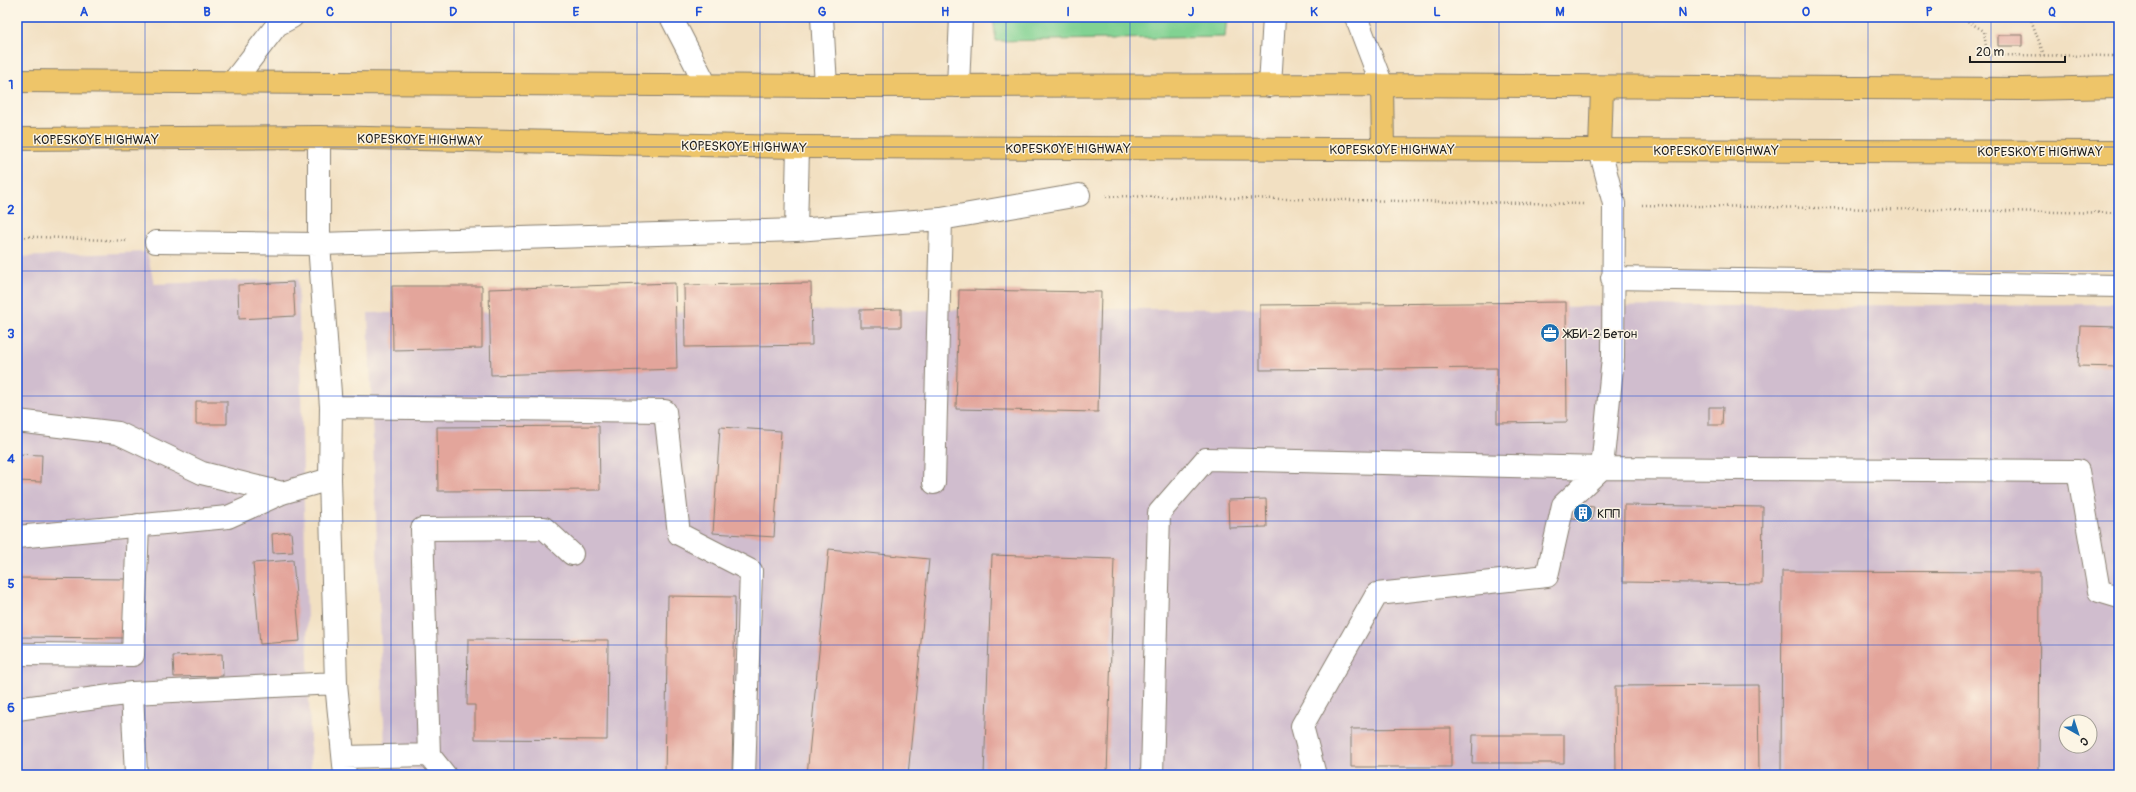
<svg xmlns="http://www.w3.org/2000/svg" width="2136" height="792" viewBox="0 0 2136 792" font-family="Pangolin,sans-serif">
<rect width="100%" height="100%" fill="#fcf5e5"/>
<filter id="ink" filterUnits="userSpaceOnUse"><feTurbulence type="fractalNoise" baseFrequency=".025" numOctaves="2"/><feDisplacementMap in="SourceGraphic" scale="8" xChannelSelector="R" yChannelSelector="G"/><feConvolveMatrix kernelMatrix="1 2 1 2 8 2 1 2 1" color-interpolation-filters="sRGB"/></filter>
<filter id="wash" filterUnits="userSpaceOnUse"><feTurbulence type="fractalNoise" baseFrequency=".012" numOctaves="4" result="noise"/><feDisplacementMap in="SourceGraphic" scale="16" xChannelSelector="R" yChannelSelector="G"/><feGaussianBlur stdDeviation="0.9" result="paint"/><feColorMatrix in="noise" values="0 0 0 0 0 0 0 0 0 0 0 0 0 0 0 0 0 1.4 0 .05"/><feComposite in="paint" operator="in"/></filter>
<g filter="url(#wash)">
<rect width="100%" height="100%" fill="#f2e0c2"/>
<path fill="#d0bdce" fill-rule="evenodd" d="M147 252 154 284 298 279 311 775H17V257Z
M2119 304V775H386L368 313ZM2066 722H2090V746H2066Z"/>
<path fill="#81d292" stroke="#4e7757" d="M993 17H1227L1225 37 996 41Z"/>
<g id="blocks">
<path fill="#e3a59b" d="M1998 35H2022V46H1998Z
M293 282 295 316 239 319 238 285Z
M675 283 677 369 491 375 489 289Z
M811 283 812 345 685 347 684 285Z
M392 286H482V348L393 350Z
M959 290 1101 292 1098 412 956 409Z
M1566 302 1567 422 1497 423V368L1260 370V305Z
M901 309V327H860V310Z
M2080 326 2119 327V367L2078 366Z
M196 401H227V424H196Z
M1709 407H1723L1722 425H1709Z
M599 426 600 490 438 491 437 427Z
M720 427 781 431 774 537 713 533Z
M17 454 42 455 41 482 17 481Z
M1266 499 1267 527 1229 528 1228 500Z
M1574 505 1594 507 1592 520 1572 518Z
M1624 505 1763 507 1762 584 1623 582Z
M291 532 293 552 273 553 272 534Z
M829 549 929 559 908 775H807Z
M992 555 1114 559 1107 775H984Z
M293 560 300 641 260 644 253 563Z
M1782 571 2040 572 2039 775H1781Z
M17 578 127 579 126 638 17 637Z
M668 596 735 597 732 775H665Z
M468 639 608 640 607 740 475 739V705H467Z
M222 654 223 676 174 677 173 656Z
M1758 685 1759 775H1616L1615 686Z
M1451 728V767H1351V729Z
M1473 735H1564V763H1472Z"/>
</g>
</g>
<g filter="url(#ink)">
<use href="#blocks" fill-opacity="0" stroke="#877e6f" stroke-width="1"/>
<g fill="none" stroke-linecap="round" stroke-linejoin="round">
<g stroke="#877e6f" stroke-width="24">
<path id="minor" d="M671 17 706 85
M822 17 826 86
M1356 17 1382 85
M233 82 277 25 292 17
M958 86 961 17
M1270 86 1274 17
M319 137V244L331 407 330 479 336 683 345 775
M796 230 798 147
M156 242 319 244 796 230 941 219 1079 195
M1612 278 2119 286
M331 407 665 411 679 534 751 571 744 775
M17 421 118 433 202 473 282 493
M934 483 941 219
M17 537 228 517 282 493 330 479
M17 654 133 655 138 525
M132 693 136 775
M17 709 132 693 336 683
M344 757 429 755
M445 775 429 755 422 529 544 528 572 554
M1152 775 1159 513 1206 459 1602 468 2078 471 2099 591 2119 597
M1315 775 1302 726 1377 594 1547 576 1563 505 1602 468 1613 358 1614 204 1600 150"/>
</g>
<g stroke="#877e6f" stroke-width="24">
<path id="major" d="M17 81 826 86 1382 85 2021 89 2119 87
M1382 85 1383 149
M17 139 319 137 798 147 2119 152
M1600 150 1602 88"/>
</g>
<path stroke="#877e6f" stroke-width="2.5" stroke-dasharray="1 3" stroke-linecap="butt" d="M1961 17 1984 31 1987 55 2119 56
M2030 17 2044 55
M1106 196 1585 204
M1642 205 2119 213
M17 236 128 241"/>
<use href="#minor" stroke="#fff" stroke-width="22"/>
<use href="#major" stroke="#eec569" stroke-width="22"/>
</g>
</g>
<path fill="none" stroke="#1d4ed8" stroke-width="1" stroke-opacity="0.55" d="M145 17V775M268 17V775M391 17V775M514 17V775M637 17V775M760 17V775M883 17V775M1006 17V775M1130 17V775M1253 17V775M1376 17V775M1499 17V775M1622 17V775M1745 17V775M1868 17V775M1991 17V775M17 147H2119M17 271H2119M17 396H2119M17 521H2119M17 645H2119"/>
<defs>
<g id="office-disc" transform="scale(1)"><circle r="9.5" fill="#1f6fb2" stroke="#fcf5e5"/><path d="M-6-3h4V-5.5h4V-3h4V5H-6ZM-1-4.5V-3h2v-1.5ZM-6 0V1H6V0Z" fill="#fff"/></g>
<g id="building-disc" transform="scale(1)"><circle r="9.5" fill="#1f6fb2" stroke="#fcf5e5"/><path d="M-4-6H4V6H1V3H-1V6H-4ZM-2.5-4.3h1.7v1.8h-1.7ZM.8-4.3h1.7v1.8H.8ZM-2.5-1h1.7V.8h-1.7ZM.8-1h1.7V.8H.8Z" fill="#fff"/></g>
</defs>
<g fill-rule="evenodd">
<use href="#office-disc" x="1550" y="333"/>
<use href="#building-disc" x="1583" y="513"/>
</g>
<g text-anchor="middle" stroke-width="3" stroke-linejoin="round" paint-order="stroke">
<g font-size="13" fill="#1c1c1c" stroke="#fcf5e5">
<text x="96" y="144">KOPESKOYE HIGHWAY</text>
<text transform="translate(420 139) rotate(1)" y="5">KOPESKOYE HIGHWAY</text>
<text transform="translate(744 146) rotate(1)" y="5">KOPESKOYE HIGHWAY</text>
<text x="1068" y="153">KOPESKOYE HIGHWAY</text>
<text x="1392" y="154">KOPESKOYE HIGHWAY</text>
<text x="1716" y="155">KOPESKOYE HIGHWAY</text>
<text x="2040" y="156">KOPESKOYE HIGHWAY</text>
</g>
<g font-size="13" fill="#1c1c1c" stroke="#fcf5e5" text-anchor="start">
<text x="1564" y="338">ЖБИ-2 Бетон</text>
<text x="1597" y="518">КПП</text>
</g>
</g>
<rect width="2136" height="792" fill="none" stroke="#fcf5e5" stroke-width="44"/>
<g transform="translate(2078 734) rotate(141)"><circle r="19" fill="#fcf5e5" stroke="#a29e95"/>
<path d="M0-3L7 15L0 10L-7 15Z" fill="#1f6fb2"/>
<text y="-6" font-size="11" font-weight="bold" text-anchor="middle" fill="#1c1c1c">С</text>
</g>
<path d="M1970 56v6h95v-6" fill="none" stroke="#1c1c1c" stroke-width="2"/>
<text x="1976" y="56" font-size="12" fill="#1c1c1c" stroke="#fcf5e5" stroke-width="3" paint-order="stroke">20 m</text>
<rect x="22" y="22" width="2092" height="748" fill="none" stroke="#1d4ed8" stroke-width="1.5"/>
<g font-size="13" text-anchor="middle" font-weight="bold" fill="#1d4ed8">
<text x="84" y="16">A</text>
<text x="207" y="16">B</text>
<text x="330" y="16">C</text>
<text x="453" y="16">D</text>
<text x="576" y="16">E</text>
<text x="699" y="16">F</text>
<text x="822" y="16">G</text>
<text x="945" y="16">H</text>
<text x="1068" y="16">I</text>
<text x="1191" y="16">J</text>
<text x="1314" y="16">K</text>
<text x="1437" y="16">L</text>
<text x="1560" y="16">M</text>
<text x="1683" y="16">N</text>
<text x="1806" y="16">O</text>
<text x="1929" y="16">P</text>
<text x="2052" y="16">Q</text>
<text x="11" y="89">1</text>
<text x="11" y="214">2</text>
<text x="11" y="338">3</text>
<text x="11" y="463">4</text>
<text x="11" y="588">5</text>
<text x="11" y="712">6</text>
</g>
</svg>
